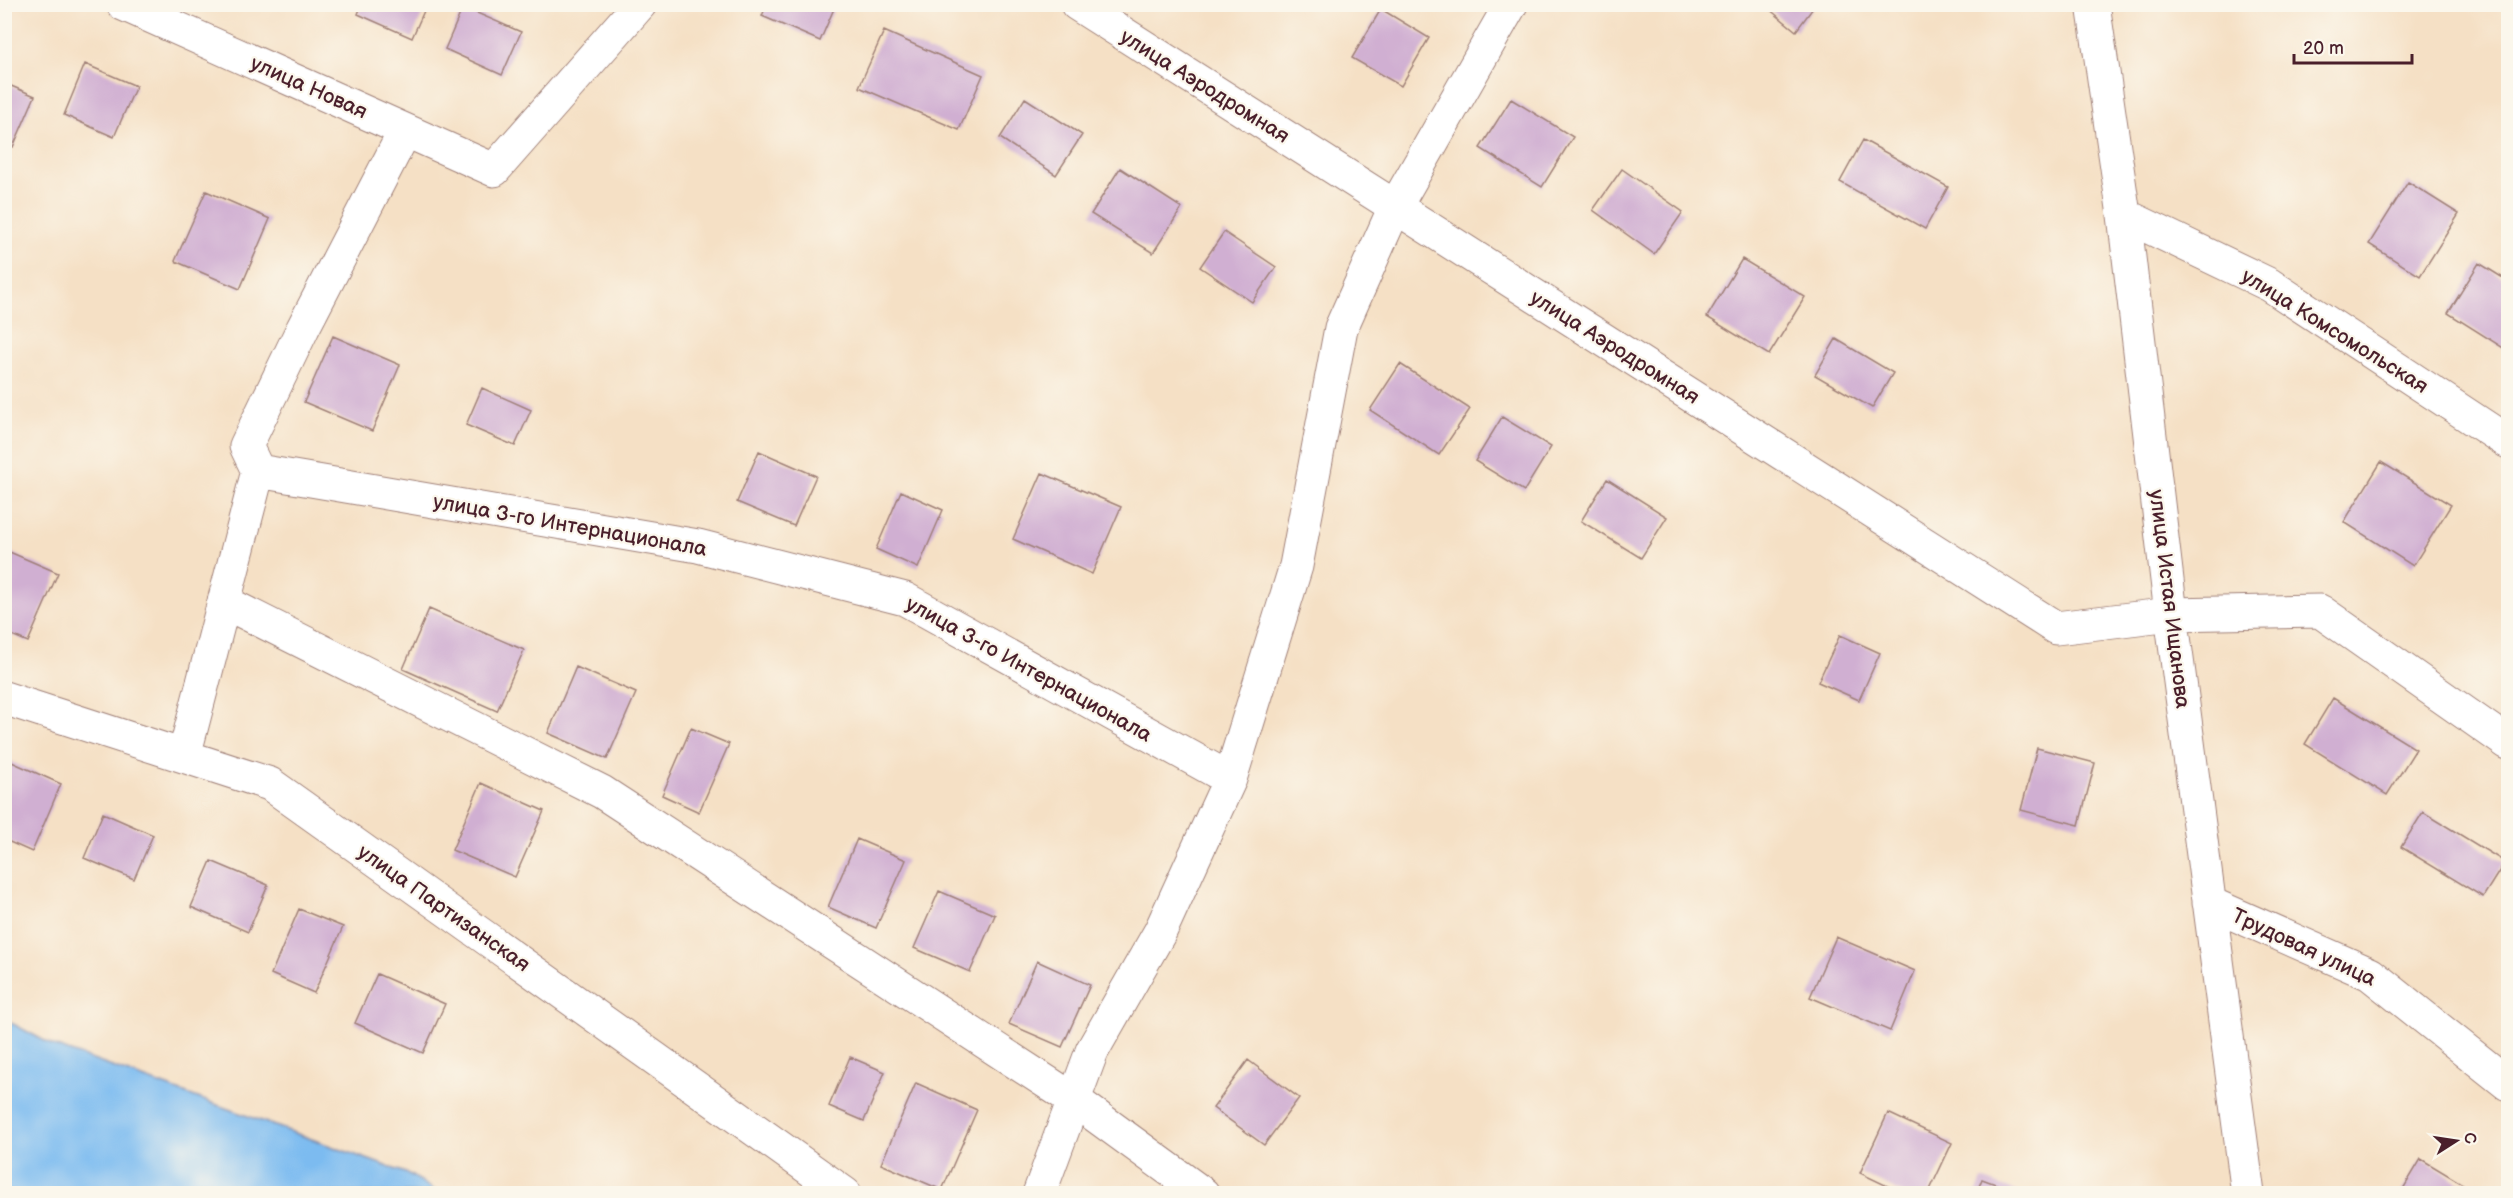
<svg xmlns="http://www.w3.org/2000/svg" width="2513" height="1198" viewBox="0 0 2513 1198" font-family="'Balsamiq Sans',sans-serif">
<rect width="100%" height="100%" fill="#fbf7ec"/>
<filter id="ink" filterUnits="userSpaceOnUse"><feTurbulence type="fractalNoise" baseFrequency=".0167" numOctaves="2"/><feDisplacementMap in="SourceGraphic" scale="12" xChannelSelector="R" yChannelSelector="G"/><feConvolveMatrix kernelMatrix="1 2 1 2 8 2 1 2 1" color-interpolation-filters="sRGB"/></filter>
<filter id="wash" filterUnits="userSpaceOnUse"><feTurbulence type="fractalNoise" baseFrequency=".008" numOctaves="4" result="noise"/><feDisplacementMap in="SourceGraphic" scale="24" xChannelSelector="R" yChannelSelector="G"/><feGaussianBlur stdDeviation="1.35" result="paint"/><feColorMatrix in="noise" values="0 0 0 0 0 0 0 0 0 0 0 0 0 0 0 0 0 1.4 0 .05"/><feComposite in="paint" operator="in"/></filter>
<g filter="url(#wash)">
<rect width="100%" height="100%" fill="#f5e0c5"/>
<path fill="#7cbbf0" stroke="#636d8e" stroke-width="1.5" d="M4 1019 54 1046 411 1175 438 1193H5Z"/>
<g id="blocks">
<path fill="#d0afd2" d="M362 4H427L412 38 358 14Z
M767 4H836L820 41 762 16Z
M1763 4H1816L1796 31Z
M463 7 521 32 502 75 445 49Z
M1381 9 1429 38 1401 86 1352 58Z
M884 31 983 75 959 130 859 87Z
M85 64 136 86 114 137 64 115Z
M4 83 35 96 13 147 4 144Z
M1025 98 1082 135 1056 175 1000 138Z
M1511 99 1573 137 1542 187 1480 148Z
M1863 140 1948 187 1925 229 1840 182Z
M1120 168 1182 208 1153 253 1091 214Z
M1622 169 1683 212 1654 254 1593 210Z
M2408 182 2459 214 2420 276 2369 244Z
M206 191 270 219 240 289 175 261Z
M1224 232 1276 267 1252 302 1200 267Z
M1742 259 1805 297 1769 355 1707 317Z
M2479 263 2508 281V351L2448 313Z
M333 336 400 365 372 431 304 402Z
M1836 339 1893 373 1872 408 1815 375Z
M1400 364 1470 409 1439 455 1370 410Z
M482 388 531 410 515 446 466 425Z
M1502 417 1551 447 1524 491 1475 461Z
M759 451 816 476 794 526 737 502Z
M2381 462 2451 505 2413 566 2344 522Z
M1042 473 1121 507 1092 574 1013 539Z
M1607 479 1667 517 1641 558 1581 521Z
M901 491 943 510 918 568 876 549Z
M5 550 58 573 28 642 5 632Z
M429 609 524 650 497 711 403 669Z
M1840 635 1880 653 1859 700 1818 682Z
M576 667 636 693 607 759 548 733Z
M2333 698 2416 749 2387 795 2305 744Z
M691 728 729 744 699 812 662 795Z
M2037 748 2095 763 2079 825 2021 810Z
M5 759 61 784 32 852 5 840Z
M481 783 544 811 515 877 452 850Z
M2423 812 2505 862 2483 897 2401 847Z
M103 813 153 835 134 879 84 858Z
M857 839 906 860 876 928 828 907Z
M211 861 268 885 248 932 191 907Z
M939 891 995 915 970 972 914 948Z
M299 909 343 927 314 993 271 974Z
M1836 937 1915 971 1890 1031 1810 997Z
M1037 961 1090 985 1062 1047 1009 1024Z
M377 974 445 1004 423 1053 355 1023Z
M850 1057 885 1072 864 1121 829 1106Z
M1248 1060 1299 1098 1264 1145 1213 1108Z
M916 1083 977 1110 942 1190 881 1164Z
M1888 1113 1952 1143 1928 1194H1904L1860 1173Z
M2421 1159 2471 1189 2468 1194H2400Z
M1982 1179 2020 1193V1194H1976Z"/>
</g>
</g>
<g filter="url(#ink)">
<use href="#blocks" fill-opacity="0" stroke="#a08078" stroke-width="1.5"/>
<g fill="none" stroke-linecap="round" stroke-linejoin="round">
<g stroke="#a08078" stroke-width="35">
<path id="minor" d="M123 4 494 170 640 4
M1077 4 2056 628 2171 614 2320 611 2508 743
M2093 4 2124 215 2171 614 2248 1194
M2124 215 2270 285 2508 442
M258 471 698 546 905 599 1230 779
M224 602 602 792 1074 1100 1203 1194
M4 698 270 784 845 1194
M184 756 258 471 246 446 303 328 405 131
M2209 903 2370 974 2508 1084
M1039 1194 1092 1051 1160 932 1230 779 1296 566 1341 328 1395 207 1511 4"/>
</g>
<use href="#minor" stroke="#fff" stroke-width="33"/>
</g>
</g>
<g text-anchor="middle" stroke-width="4.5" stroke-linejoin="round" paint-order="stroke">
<g font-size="21" fill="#4a1f2b" stroke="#fbf7ec">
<text transform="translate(1205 86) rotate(32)" y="7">улица Аэродромная</text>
<text transform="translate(309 87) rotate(24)" y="7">улица Новая</text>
<text transform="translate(2335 331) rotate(32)" y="7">улица Комсомольская</text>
<text transform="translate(1615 347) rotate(32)" y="7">улица Аэродромная</text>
<text transform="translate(570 525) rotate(10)" y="7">улица 3-го Интернационала</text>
<text transform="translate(2170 599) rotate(83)" y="7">улица Истая Ищанова</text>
<text transform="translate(1029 669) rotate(29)" y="7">улица 3-го Интернационала</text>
<text transform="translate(444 908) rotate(35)" y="7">улица Партизанская</text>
<text transform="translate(2304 947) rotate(25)" y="7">Трудовая улица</text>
</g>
</g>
<rect width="2513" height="1198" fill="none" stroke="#fbf7ec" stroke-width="24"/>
<g transform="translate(2456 1141) rotate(78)" stroke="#fbf7ec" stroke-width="4.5" paint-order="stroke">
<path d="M0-4.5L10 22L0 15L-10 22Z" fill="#4a1f2b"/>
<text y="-9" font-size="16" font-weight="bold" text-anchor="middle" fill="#4a1f2b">С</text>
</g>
<path d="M2294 54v9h118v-9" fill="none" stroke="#4a1f2b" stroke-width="3"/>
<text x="2303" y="54" font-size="18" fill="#4a1f2b" stroke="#fbf7ec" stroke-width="4.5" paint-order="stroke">20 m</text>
</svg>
